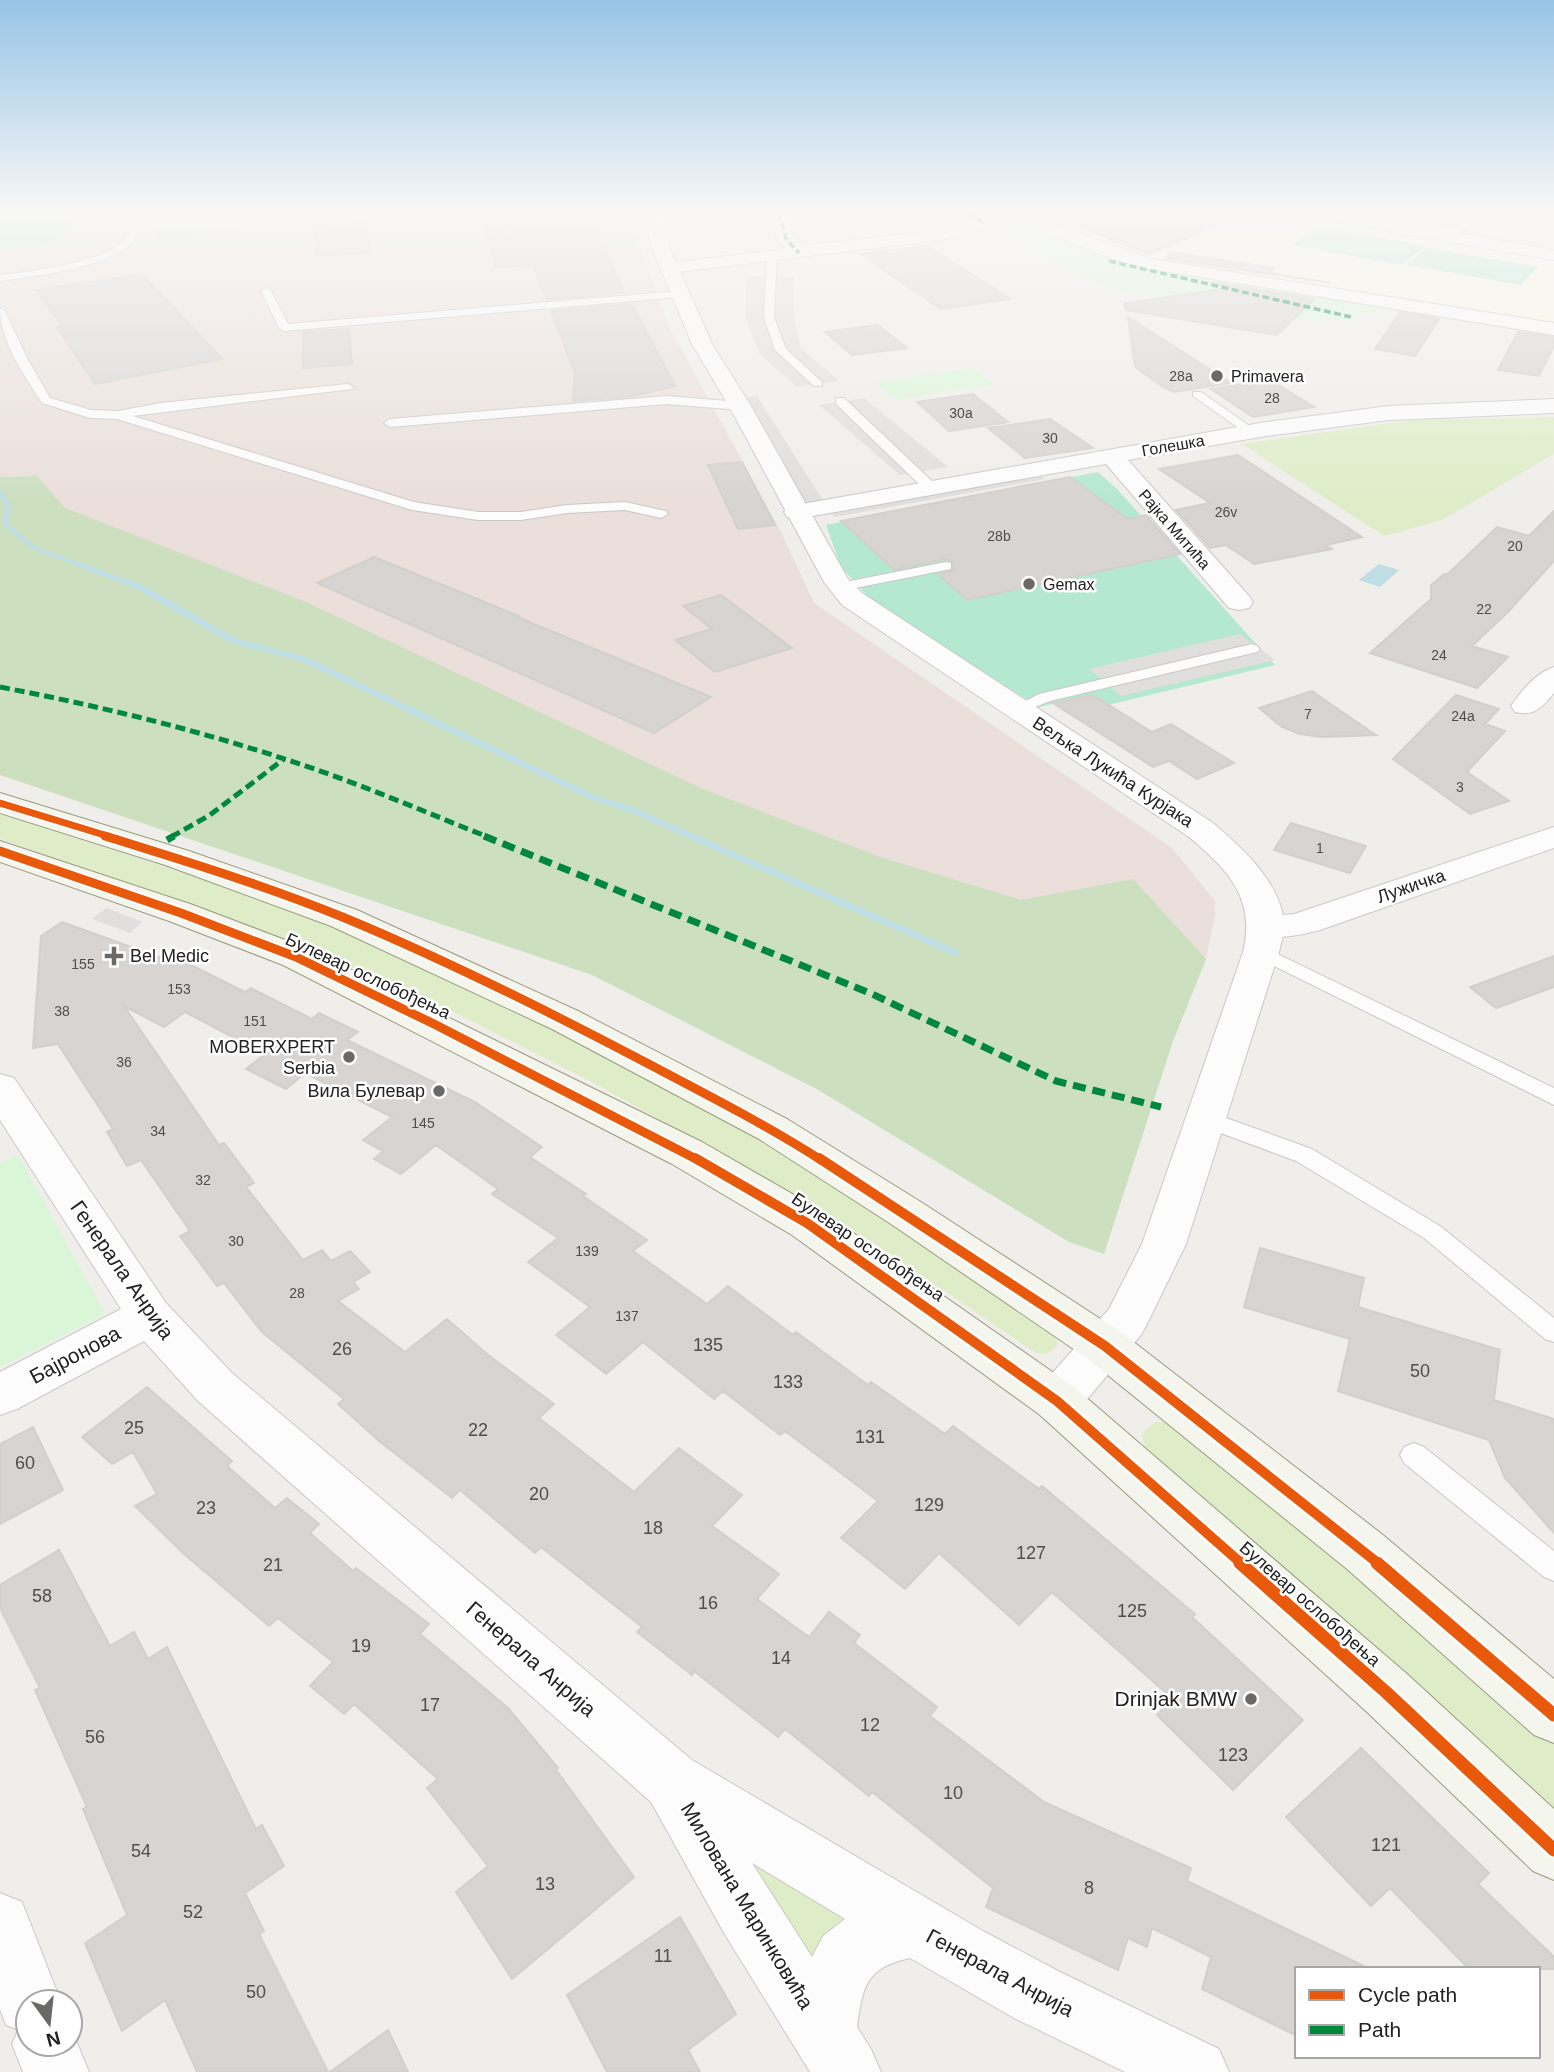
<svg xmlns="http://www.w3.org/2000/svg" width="1554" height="2072" viewBox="0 0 1554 2072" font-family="Arial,sans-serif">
<rect width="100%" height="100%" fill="#f0eeea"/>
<path fill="#f8f7e7" d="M1151 213 1235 232 1271 213H1280L1554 260V324L1148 259 1026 214Z"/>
<path fill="#eadfda" d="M0 213H628L667 323 781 532 814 603 1172 848 1215 901V915L1206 959 1173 1041 0 523Z"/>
<path fill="#deedc8" d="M1554 417V454L1442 520 1384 536 1242 444 1411 420Z
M0 814 262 898 344 930 545 1021 764 1138 1055 1333 1058 1345 1047 1354 1036 1353 872 1242 760 1175 588 1080 458 1014 302 946 0 839Z
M1156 1422H1167L1429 1629 1554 1743V1814L1147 1453 1142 1436 1147 1428Z
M747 1849 850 1922 811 1962 779 1945Z"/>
<path fill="#ccdfbf" d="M145 213H288V226L157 241Z
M37 476 65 508 306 602 703 789 880 857 1021 900 1133 879 1206 959 1173 1041 1104 1254 1069 1242 815 1088 592 975 0 775V477Z"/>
<path fill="#d9f6d7" d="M1017 217 1127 258 1394 307 1340 320 1312 321 1126 293 1101 286 989 227Z
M972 368 994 384 896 400 875 383Z
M18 1155 105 1314 0 1367V1163Z"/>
<path fill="#b5e8d0" d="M0 213H69L76 221C69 243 20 249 0 251Z
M1320 227 1426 246 1401 265 1292 245Z
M1427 248 1538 267 1521 285 1407 265Z
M1098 472 1117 489 1275 665 1108 705 1092 695 1039 707 871 600 841 567 826 525Z"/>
<path fill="#e0dfde" d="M746 276 794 277V317L801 348 839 381 797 387 759 353 746 318Z
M757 396 827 507 796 512 735 398Z
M864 398 948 467 900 475 819 405Z
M1038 473 1045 479 835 517 829 511Z
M1240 634 1275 660 1121 696 1089 669Z
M106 908 143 922 130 933 92 919Z"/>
<path fill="#bedde4" d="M1379 564 1399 570 1380 587 1359 580Z"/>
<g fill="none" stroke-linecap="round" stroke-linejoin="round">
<path fill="#bedde4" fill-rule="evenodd" d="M0 490 2 491 11 505 8 523 36 547 143 585 235 638 309 658 595 795 633 807 960 951 961 953 956 956 952 955 627 811 589 799 303 662 229 642 137 589 32 549 2 524 5 505 0 497Z"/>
</g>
<path fill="#d7d4d1" stroke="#d3d0cc" stroke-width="2" d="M481 213H510L511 216 589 213 624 293 547 300 533 265 496 267Z
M1046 213H1244L1149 255Z
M366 221 369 253 316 256 315 225Z
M927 246 1010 299 940 309 861 254Z
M1169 252 1274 268 1269 273 1331 283 1167 259Z
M142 274 222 359 95 384 57 327 62 326 36 290Z
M1212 282 1315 299 1277 335 1125 310V303L1229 288Z
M629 304 634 307 675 386 634 396 573 401 575 373 551 311Z
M1400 312 1439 319 1415 356 1375 349Z
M1128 317 1231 383 1174 392 1163 387 1135 367Z
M878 325 907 348 852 355 825 332Z
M349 329 352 364 303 368V332Z
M1518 332 1554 337V346L1539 376 1498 370Z
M1270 380 1314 407 1253 417 1211 389Z
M973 394 1008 422 949 431 917 402Z
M1050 419 1093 448 1025 458 988 428Z
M1238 455 1362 537 1326 545 1332 549 1254 564 1226 545 1210 548 1176 510 1210 503 1159 469Z
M742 462 754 485 775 525 738 529 708 465Z
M1070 477 1128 519 1146 515 1180 554 967 600 938 574 953 571V561L945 559 894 570 841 521Z
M1554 511V561L1508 612 1472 646 1508 657 1477 688 1370 653 1431 599V585L1444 574H1448L1497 527 1529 536Z
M374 557 519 616 517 617 711 697 654 733 317 583Z
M721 595 792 648 715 672 675 640 712 629 683 606Z
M1312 691 1329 703 1376 735 1321 737 1300 734 1282 727 1259 708Z
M1093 695 1152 732 1171 724 1234 763 1197 779 1169 761 1153 767 1053 703Z
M1456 695 1499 709 1485 724 1505 731 1467 772 1509 801 1470 814 1393 759Z
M1291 823 1366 846 1350 873 1274 850Z
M62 922 178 964 183 961 245 992 251 988 312 1019 319 1013 358 1032 347 1040 475 1102 542 1147 530 1157 586 1194 583 1196 647 1240 633 1251 707 1304 728 1286 793 1335 796 1332 868 1385 871 1382 945 1434 953 1426 1039 1489 1042 1486 1195 1614 1192 1617 1303 1720 1233 1790 1157 1715 1173 1699 1052 1592 1019 1625 939 1553 905 1589 841 1538 878 1501 785 1431 780 1435 723 1391 714 1399 643 1342 606 1374 556 1335 590 1307 528 1262 558 1238 492 1194 498 1189 436 1145 401 1174 374 1159 383 1151 363 1140 392 1117 305 1073 286 1089 246 1069 265 1054 185 1012 164 1027 124 1006 219 1145 224 1143 254 1183 246 1187 303 1260 322 1250 331 1261 350 1251 370 1272 353 1282 359 1289 338 1301 405 1352 447 1319 487 1354 554 1404 539 1418 634 1492 679 1448 742 1495 712 1526 779 1574 757 1599 809 1637 829 1612 860 1635 854 1643 937 1707 930 1716 1044 1802 1191 1868 1187 1881 1370 1969H1297V2036L1202 1989 1211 1957 1152 1928 1147 1947 1128 1938 1118 1970 986 1907 993 1888 872 1792 869 1796 785 1729 778 1737 694 1671 692 1675 637 1632 642 1627 541 1547 535 1553 460 1490 452 1498 379 1441 338 1404 344 1399 262 1332 224 1283 217 1286 180 1236 190 1231 141 1160 127 1166 107 1132 113 1129 58 1044 33 1048 41 936Z
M1554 956V987L1496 1008 1470 987Z
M1260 1248 1364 1278 1358 1307 1500 1350 1494 1400 1554 1419V1533L1505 1478 1489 1440 1338 1391 1350 1339 1244 1307Z
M147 1387 232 1461 227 1466 275 1508 287 1498 319 1524 310 1533 353 1571 356 1568 429 1624 420 1634 508 1708 558 1768 556 1770 634 1877 512 1979 456 1892 488 1866 427 1788 438 1779 354 1704 344 1714 310 1686 333 1662 278 1618 269 1626 184 1554 135 1506 157 1494 133 1452 112 1464 82 1437Z
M33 1427 63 1490 0 1524V1444Z
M59 1550 110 1646 134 1632 148 1659 167 1647 256 1829 262 1825 284 1866 245 1893 264 1931 259 1934 328 2072H197L165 2000 122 2031 85 1943 127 1915 83 1809 87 1807 35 1690 40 1688 0 1608V1585Z
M1361 1748 1489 1873 1478 1884 1554 1957V1969H1469L1390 1888 1371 1906 1286 1817Z
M680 1917 736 2014 688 2050 700 2072H607L567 1995Z
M388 2030 408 2072H330Z"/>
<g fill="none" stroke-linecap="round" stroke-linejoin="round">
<g stroke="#c9c8c6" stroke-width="2">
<path id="service" d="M124 213H133C136 220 140 227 137 234 126 266 30 277 0 281V275C27 272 116 262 128 234 131 227 126 220 124 213Z
M1347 213H1370L1457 228 1476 213H1486L1451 240 1446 237 1451 233Z
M772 254 777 257 774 317 786 349 822 382V386H814L775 350 764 317 767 257Z
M266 288 271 291 288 324 679 291 684 294 679 297 284 331 279 328 261 291Z
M0 308 5 311 27 358 50 398 91 410 118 411 161 403 348 384 354 387 352 389 133 416 414 502 478 512H521L567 505 625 502 666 511 668 514 661 518 625 510 567 513 521 520H478L412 510 117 419 90 418 42 403C24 375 0 341 0 308Z
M1193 392H1201L1257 431 1247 434 1193 396Z
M667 396 740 402 746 406 740 410 667 404 390 427 384 423 390 419Z
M836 398H844L935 484V490H925L836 404Z
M946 562 951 563V569L840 591 833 587 840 583Z
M1252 644 1257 646 1260 649 1257 652 1050 701 1018 714 1010 709 1039 694Z
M1261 946 1554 1088V1105L1254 956 1251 952 1254 948Z
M1204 1110 1312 1149 1440 1226 1554 1318V1342L1545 1339 1424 1238 1296 1161 1196 1124 1193 1118 1196 1112Z
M1414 1443 1424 1447 1554 1551V1581L1544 1577 1404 1463 1400 1455 1404 1447Z"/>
</g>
<g stroke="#c9c8c6" stroke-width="2">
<path id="minor" d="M771 213H787L794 238 803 246 939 230 988 213H1025L1151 259 1554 323V335L1151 269 1121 262 1007 218 941 240 669 273 660 268 669 263 785 249 777 239Z
M1304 213H1344L1554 250V260L1312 218Z
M1554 399V413L1389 420 1266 436 1128 460 1249 596 1253 602 1249 608 1239 610 1229 608 1106 464 796 519 787 517 784 512 787 507 796 505 1266 422 1389 406Z
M1554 667V693C1542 707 1535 717 1515 712L1511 706C1521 691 1537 672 1554 667Z
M1554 827V848L1320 930C1296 936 1277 940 1253 934L1248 926 1253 918 1294 914Z
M0 1074 14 1078 166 1303 232 1373 692 1760 983 1931 1060 1972 1219 2049 1229 2072H1125L1014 2018 910 1958C866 1968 863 1985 857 2027L871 2049 881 2072H810L724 1933 651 1802 198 1401 144 1341 17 1409 0 1415V1372L121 1309 0 1120ZM752 1863 845 1919 823 1936 812 1957Z
M0 1893 22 1902 61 2002H28V2044H70V2026L89 2072H23L12 2044 18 2030 6 2025 0 2009Z"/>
</g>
<g stroke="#c9c8c6" stroke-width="2">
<path id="tertiary" d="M642 213H659L671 251 712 344 751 406 848 579 862 593 1213 823C1242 848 1282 883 1284 925 1284 934 1281 943 1279 952L1186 1244 1148 1322 1141 1335 1074 1415 1057 1421 1040 1415 1033 1401 1040 1387 1109 1309 1142 1244 1243 952C1256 898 1228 870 1189 837L842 605 824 582 729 406 692 344 653 251Z"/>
</g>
<g stroke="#9a9b80" stroke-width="2">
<path id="secondary" d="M0 793 189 851 357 910 578 1011 787 1119 921 1202 1122 1333 1383 1535 1554 1679V1743L1534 1735 1347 1569 1088 1359 891 1224 759 1139 552 1029 331 926 165 865 0 813Z
M0 841 193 905 309 949 702 1142 822 1211 1074 1387 1407 1674 1554 1809V1880L1533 1871 1367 1712 1040 1415 792 1235 672 1164 283 965 169 921 0 862Z"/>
</g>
<use href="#service" fill="#fdfcfc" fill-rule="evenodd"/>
<use href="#minor" fill="#fdfcfc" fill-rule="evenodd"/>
<use href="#tertiary" fill="#fdfcfc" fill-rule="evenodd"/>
<use href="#secondary" fill="#f4f5ec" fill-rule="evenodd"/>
<path stroke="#00873e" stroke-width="3.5" stroke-dasharray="7 3.5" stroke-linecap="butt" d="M779 213 786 239 799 253
M968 213 982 222
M1109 261 1351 317"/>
<path stroke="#00873e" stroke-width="5" stroke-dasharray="10 5" stroke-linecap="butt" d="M0 687C116 709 234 739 345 780 393 798 440 818 488 837
M171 837 210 815 284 759"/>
<path stroke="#00873e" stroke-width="7" stroke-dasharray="13 7" stroke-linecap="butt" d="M484 836 872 994 1056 1081 1161 1107
M167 840 174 836"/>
<g stroke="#fff" stroke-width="10">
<path id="cycleway-far3" d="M0 803 111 837"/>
</g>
<g stroke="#fff" stroke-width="13">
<path id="cycleway-far2" d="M105 836C185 861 267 886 345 918 446 960 544 1009 641 1060 702 1092 763 1123 821 1160
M0 851 181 913 296 957 436 1025 698 1160"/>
</g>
<g stroke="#fff" stroke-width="15">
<path id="cycleway-far1" d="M695 1158 807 1223 1057 1401 1242 1564
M819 1158 1105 1346 1379 1564"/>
</g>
<g stroke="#fff" stroke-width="18">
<path id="cycleway" d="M1240 1563 1387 1693 1554 1850
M1377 1563 1554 1715"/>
</g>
<use href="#cycleway-far3" stroke="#e8590c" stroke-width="7"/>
<use href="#cycleway-far2" stroke="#e8590c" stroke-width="9"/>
<use href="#cycleway-far1" stroke="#e8590c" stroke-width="10"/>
<use href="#cycleway" stroke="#e8590c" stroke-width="13"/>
</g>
<linearGradient id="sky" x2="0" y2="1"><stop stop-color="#97c4e6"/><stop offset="0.42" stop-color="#f8f7f6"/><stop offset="1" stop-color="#f8f7f6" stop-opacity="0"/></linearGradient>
<rect width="1554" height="503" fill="url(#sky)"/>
<g fill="#6a6968" stroke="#fff" stroke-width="2.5">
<circle cx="1217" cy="376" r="7"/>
<circle cx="1029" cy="584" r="7"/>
<path d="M110.5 945.5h7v7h7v7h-7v7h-7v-7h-7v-7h7z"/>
<circle cx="349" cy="1057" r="7"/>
<circle cx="439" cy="1091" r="7"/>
<circle cx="1251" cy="1699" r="7"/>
</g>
<g text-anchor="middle" stroke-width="5" stroke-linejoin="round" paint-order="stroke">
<g font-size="14" fill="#4f4e4e">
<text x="1181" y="381">28a</text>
<text x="1272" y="403">28</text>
<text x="961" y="418">30a</text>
<text x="1050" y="443">30</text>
<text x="1226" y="517">26v</text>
<text x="999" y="541">28b</text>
<text x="1515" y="551">20</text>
<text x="1484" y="614">22</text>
<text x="1439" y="660">24</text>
<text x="1308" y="719">7</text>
<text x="1463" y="721">24a</text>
<text x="1460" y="792">3</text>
<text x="1320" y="853">1</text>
<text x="83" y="969">155</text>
<text x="179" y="994">153</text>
<text x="62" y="1016">38</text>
<text x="255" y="1026">151</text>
<text x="124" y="1067">36</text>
<text x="423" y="1128">145</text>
<text x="158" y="1136">34</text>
<text x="203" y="1185">32</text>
<text x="236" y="1246">30</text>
<text x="587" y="1256">139</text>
<text x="297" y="1298">28</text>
<text x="627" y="1321">137</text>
</g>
<g font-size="16" fill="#222" stroke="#fff" text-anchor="start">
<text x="1231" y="382">Primavera</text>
<text x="1043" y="590">Gemax</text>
</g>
<g font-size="16" fill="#222" stroke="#fff">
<text transform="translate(1173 445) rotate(-10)" y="6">Голешка</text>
<text transform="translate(1175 529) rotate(49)" y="6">Рајка Митића</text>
</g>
<g font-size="18" fill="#222" stroke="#fff">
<text transform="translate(1113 772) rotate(33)" y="6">Вељка Лукића Курјака</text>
<text transform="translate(1411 886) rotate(-19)" y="6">Лужичка</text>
<text transform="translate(368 976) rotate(25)" y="6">Булевар ослобођења</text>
<text transform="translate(868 1247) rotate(34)" y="6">Булевар ослобођења</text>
<text transform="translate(1310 1604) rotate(41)" y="6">Булевар ослобођења</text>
</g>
<g font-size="18" fill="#222" stroke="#fff" text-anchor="end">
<text x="130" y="962" text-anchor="start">Bel Medic</text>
<text x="335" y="1053">MOBERXPERT<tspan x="335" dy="21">Serbia</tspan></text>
<text x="425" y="1097">Вила Булевар</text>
</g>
<g font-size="18" fill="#4f4e4e">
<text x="708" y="1351">135</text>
<text x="342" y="1355">26</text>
<text x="1420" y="1377">50</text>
<text x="788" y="1388">133</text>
<text x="134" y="1434">25</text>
<text x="478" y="1436">22</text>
<text x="870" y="1443">131</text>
<text x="25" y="1469">60</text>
<text x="539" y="1500">20</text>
<text x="929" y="1511">129</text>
<text x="206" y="1514">23</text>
<text x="653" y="1534">18</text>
<text x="1031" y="1559">127</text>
<text x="273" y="1571">21</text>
<text x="42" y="1602">58</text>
<text x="708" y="1609">16</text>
<text x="1132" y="1617">125</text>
<text x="361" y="1652">19</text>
<text x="781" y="1664">14</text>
<text x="430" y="1711">17</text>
<text x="870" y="1731">12</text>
<text x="95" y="1743">56</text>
<text x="1233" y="1761">123</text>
<text x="953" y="1799">10</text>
<text x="1386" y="1851">121</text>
<text x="141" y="1857">54</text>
<text x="545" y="1890">13</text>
<text x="1089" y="1894">8</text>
<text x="193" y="1918">52</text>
<text x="663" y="1962">11</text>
<text x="256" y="1998">50</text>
</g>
<g font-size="21" fill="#222" stroke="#fff">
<text transform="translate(122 1270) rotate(55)" y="7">Генерала Анрија</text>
<text transform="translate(75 1355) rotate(-28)" y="7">Бајронова</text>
<text transform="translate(531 1659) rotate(41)" y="7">Генерала Анрија</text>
<text transform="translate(747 1906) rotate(59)" y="7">Милована Маринковића</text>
<text transform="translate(1000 1973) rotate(28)" y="7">Генерала Анрија</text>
</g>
<g font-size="21" fill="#222" stroke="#fff" text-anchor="end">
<text x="1237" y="1706">Drinjak BMW</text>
</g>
</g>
<rect x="1295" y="1967" width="245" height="91" fill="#ffffff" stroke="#a7a7a7" stroke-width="2"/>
<rect x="1309" y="1990" width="35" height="10" fill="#e8590c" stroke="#a7a7a7" stroke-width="2"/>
<text x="1358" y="2002" font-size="21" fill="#222222">Cycle path</text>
<rect x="1309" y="2025" width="35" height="10" fill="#00873e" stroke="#a7a7a7" stroke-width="2"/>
<text x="1358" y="2037" font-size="21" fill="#222222">Path</text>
<g transform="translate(49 2023) rotate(165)"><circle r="33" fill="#ffffff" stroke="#a7a7a7" stroke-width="2"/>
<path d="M0-5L12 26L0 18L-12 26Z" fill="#6a6968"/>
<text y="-10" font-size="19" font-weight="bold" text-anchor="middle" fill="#222222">N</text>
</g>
</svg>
